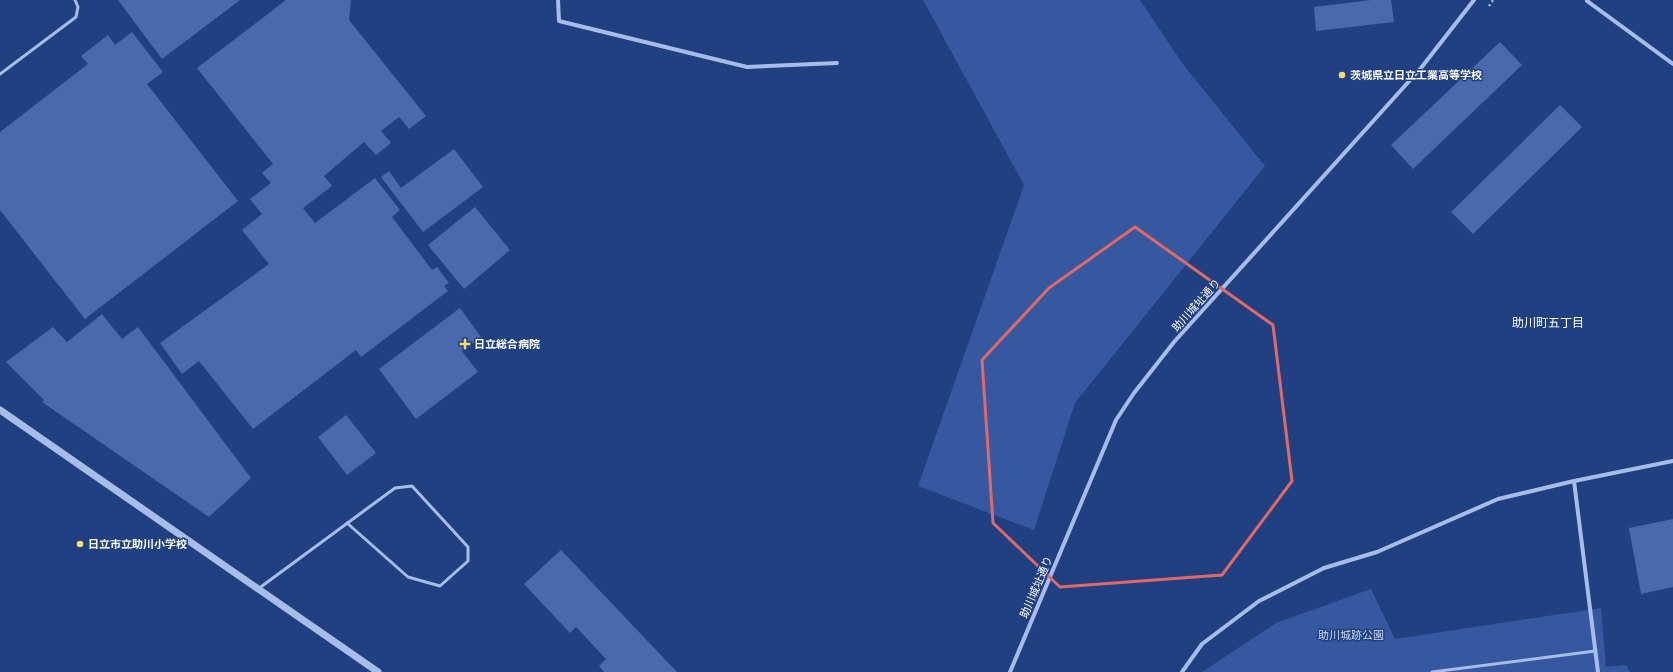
<svg xmlns="http://www.w3.org/2000/svg" width="1673" height="672" viewBox="0 0 1673 672" font-family="Figtree,'Noto Sans JP',sans-serif">
<rect width="100%" height="100%" fill="#214081"/>
<path fill="#3558a0" d="M923 0H1140L1182 63 1265 166 1075 403 1034 530 918 486 1024 185Z
M1371 589 1395 639 1601 608 1606 667 1626 665 1630 672H1202L1276 623Z"/>
<path fill="#4a69ab" d="M118 0H240L162 59Z
M286 0H351L349 20 426 116 409 129 399 117 381 131 391 143 376 155 364 142 324 176 332 186 303 208 315 223 375 178 400 210 392 217 432 270 437 267 449 283 444 286 448 291 361 357 356 350 253 429 199 361 182 374 160 343 269 264 242 230 262 214 250 199 271 183 262 173 273 164 197 68Z
M1371 0H1391L1394 22 1316 31 1314 7Z
M132 32 163 72 147 84 238 201 85 319 0 210V132L88 64 81 56 108 35 115 45Z
M1500 42 1522 65 1413 169 1391 145Z
M1560 105 1582 127 1473 234 1451 212Z
M454 149 483 187 423 232 381 177 389 171 401 188Z
M475 207 510 250 464 289 428 245Z
M460 308 481 337 462 351 478 372 416 419 379 369Z
M102 314 122 339 138 327 251 478 209 517 42 402 44 400 6 362 53 327 67 342Z
M346 415 376 453 347 475 318 437Z
M1673 519V587L1641 594 1629 528Z
M561 550 677 672H604L599 666 606 659 576 627 570 633 524 584Z"/>
<g fill="none" stroke-linecap="round" stroke-linejoin="round">
<path stroke="#a7bde8" stroke-width="2.5" stroke-dasharray="2 3" stroke-linecap="butt" d="M1489 6 1493 0"/>
<path stroke="#a7bde8" stroke-width="3" d="M0 74 76 17 78 7 75 0
M258 589 395 488 412 486 468 547V561L440 586 408 577 347 523
M1432 672 1595 651"/>
<path stroke="#a7bde8" stroke-width="4" d="M558 0 559 21 747 67 837 63
M1588 0 1587 1 1673 64
M1574 481 1598 672
M1010 672 1116 420 1134 393 1174 342 1421 68 1474 0
M1182 672 1202 644 1259 601 1324 568 1377 552 1498 499 1574 481 1673 461"/>
<path stroke="#a7bde8" stroke-width="7" d="M0 410 378 672"/>
</g>
<path fill="none" stroke="#e26868" stroke-width="3" stroke-linejoin="round" d="M1135 227 1273 325 1292 481 1222 575 1060 587 993 523 982 360 1049 288Z"/>
<g fill="#f5dc69" stroke="#214081" stroke-width="1.5">
<circle cx="1342" cy="75" r="4"/>
<path d="M463 338h4v4h4v4h-4v4h-4v-4h-4v-4h4z"/>
<circle cx="80" cy="544" r="4"/>
</g>
<g text-anchor="middle" stroke-width="3" stroke-linejoin="round" paint-order="stroke">
<g font-size="11" font-weight="bold" fill="#fff" stroke="#214081" text-anchor="start">
<text x="1350" y="79">茨城県立日立工業高等学校</text>
<text x="474" y="348">日立総合病院</text>
<text x="88" y="548">日立市立助川小学校</text>
</g>
<g font-size="11" fill="#fff" stroke="#214081">
<text transform="translate(1196 305) rotate(-48)" y="4">助川城址通り</text>
<text transform="translate(1036 587) rotate(-67)" y="4">助川城址通り</text>
</g>
<g font-size="11" fill="#cbdaf6" stroke="#214081">
<text x="1351" y="639">助川城跡公園</text>
</g>
<g font-size="12" fill="#fff" stroke="#214081">
<text x="1548" y="327">助川町五丁目</text>
</g>
</g>
</svg>
